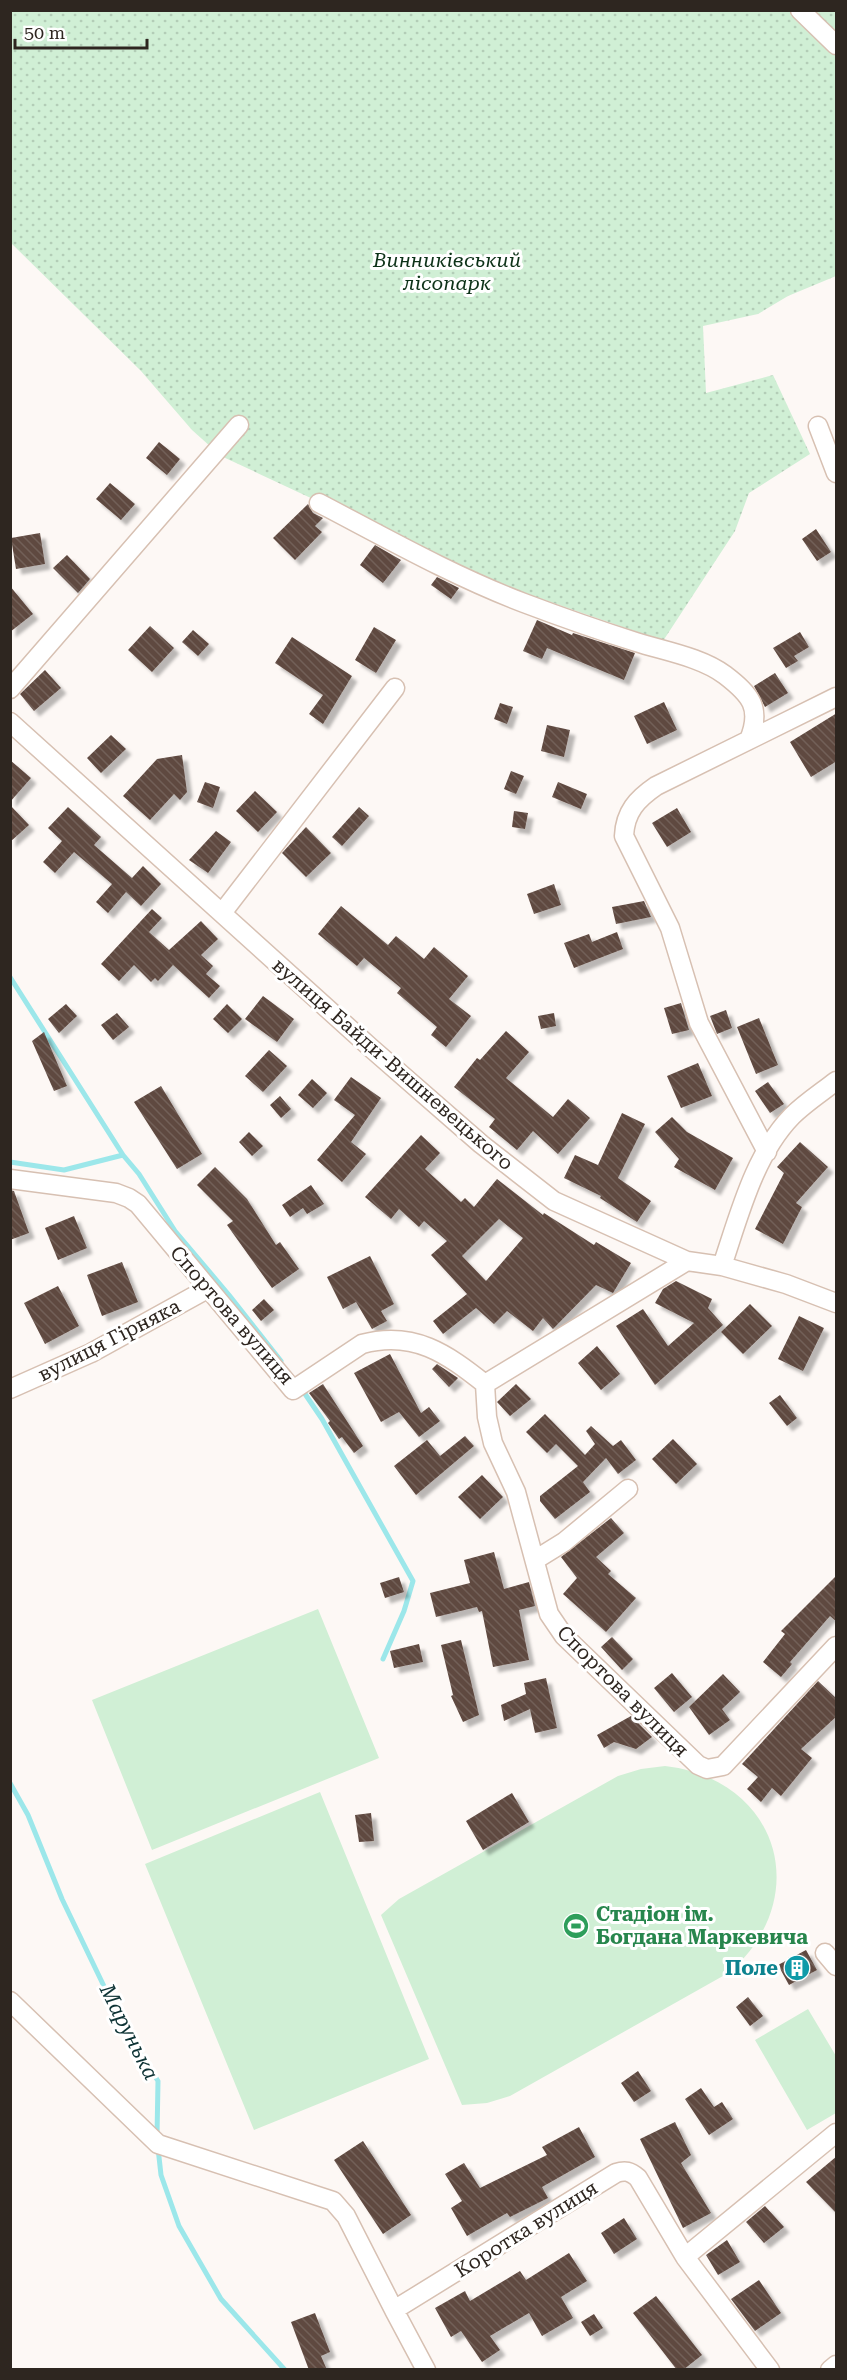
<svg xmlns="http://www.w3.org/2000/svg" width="847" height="2380" viewBox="0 0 847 2380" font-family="'Roboto Serif',serif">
<defs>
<pattern id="park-dots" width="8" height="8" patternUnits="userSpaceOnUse" patternTransform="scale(1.5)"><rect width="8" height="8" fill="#d0efd5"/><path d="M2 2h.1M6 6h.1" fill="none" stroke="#b3cdb7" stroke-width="1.8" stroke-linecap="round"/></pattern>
<pattern id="building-back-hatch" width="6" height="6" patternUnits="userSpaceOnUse" patternTransform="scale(1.5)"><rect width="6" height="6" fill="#5f4940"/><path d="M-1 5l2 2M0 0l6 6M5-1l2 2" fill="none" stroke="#726059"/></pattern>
<filter id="shadow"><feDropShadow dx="5.5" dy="5.5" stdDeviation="1.5" flood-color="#0004"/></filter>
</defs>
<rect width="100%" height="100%" fill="#fdf8f5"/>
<path fill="url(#park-dots)" d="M10 11H836V276L788 296 758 314 703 326 706 393 773 375 810 454 749 493 735 531 663 641 484 579 221 456 192 430 141 371 11 243Z"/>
<path fill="#d0efd5" d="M318 1609 379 1758 152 1850 92 1700Z
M665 1766C778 1779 815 1896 730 1972L510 2096 487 2103 462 2105 381 1915 399 1899 618 1776 641 1769Z
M320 1792 429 2059 254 2130 145 1864Z
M808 2009 836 2056V2113L807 2130 755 2040Z"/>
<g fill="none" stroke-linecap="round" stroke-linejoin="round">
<path stroke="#9ce7ea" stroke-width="5" d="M10 977 123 1155 139 1174 175 1231 229 1295 281 1361
M10 1162 64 1170 123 1155
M301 1388 322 1419 413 1581 404 1611 383 1659
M10 1783 28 1815 62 1899 126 2032 158 2081 157 2136
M158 2148 161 2175 179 2226 221 2299 285 2370"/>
</g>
<path fill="url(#building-back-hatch)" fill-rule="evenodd" filter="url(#shadow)" d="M159 442 180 459 167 475 146 458Z
M110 483 135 504 121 520 96 499Z
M308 504 313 513 323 518 315 526 322 532 295 560 273 538Z
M816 529 831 552 817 561 802 539Z
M40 533 45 564 16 569 11 538Z
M375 545 401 560 383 583 360 565Z
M67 555 90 579 78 593 53 568Z
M437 577 459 588 451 599 431 585Z
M10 586 33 614 10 632Z
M537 620 572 635 573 633 635 653 624 680 547 648 542 659 523 651Z
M150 626 174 648 152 672 128 650Z
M374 627 396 640 376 673 355 660Z
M193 630 209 644 198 656 182 642Z
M800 632 809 647 794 656 798 661 786 668 773 648Z
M292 637 352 676 323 724 309 714 323 695 275 663Z
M45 670 61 688 34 711 20 694Z
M775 673 788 693 765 707 754 686Z
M664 702 677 730 647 744 634 716Z
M500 703 513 707 507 724 494 719Z
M837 713V761L811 777 790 742Z
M547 725 570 730 564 757 541 751Z
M111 735 126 749 101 773 87 758Z
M182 755 187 792 180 800 174 794 150 820 123 796 157 759Z
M10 760 31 778 10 802Z
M511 771 524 776 516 794 504 789Z
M205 782 220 787 213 808 197 802Z
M558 782 587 794 581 809 552 797Z
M255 791 277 812 258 832 236 811Z
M10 805 29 825 10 842Z
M68 807 101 837 94 845 132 878 143 866 161 884 141 906 126 892 108 913 96 902 112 884 74 852 55 873 43 862 62 841 48 828Z
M359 807 369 816 342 846 332 837Z
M677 808 691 832 667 847 652 823Z
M514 811 528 813 525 829 512 827Z
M306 827 331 853 306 877 282 853Z
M216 831 231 842 208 873 189 860Z
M554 884 561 905 534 914 527 894Z
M644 901 651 917 616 924 612 907Z
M341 906 388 945 396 936 424 959 434 947 468 976 449 999 471 1016 446 1047 431 1035 437 1027 397 993 401 988 364 958 357 966 318 934Z
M152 909 162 918 149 932 169 950 201 921 218 939 201 955 213 966 206 974 220 986 209 998 173 965 158 981 155 978 151 982 134 965 119 981 101 964Z
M617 932 623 949 574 968 564 943 589 934 592 942Z
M263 996 294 1019 277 1042 245 1019Z
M681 1003 689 1030 672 1034 664 1008Z
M66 1004 77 1016 59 1033 48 1019Z
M227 1004 242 1019 228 1033 213 1019Z
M726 1010 732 1028 717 1034 710 1016Z
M117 1013 129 1027 113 1040 101 1025Z
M554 1013 556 1026 541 1029 538 1016Z
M759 1018 778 1065 756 1074 737 1027Z
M506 1031 529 1052 506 1078 553 1117 568 1099 590 1118 558 1154 533 1131 517 1150 489 1127 495 1119 454 1087 477 1058 480 1060Z
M44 1032 67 1086 54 1091 32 1041Z
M269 1050 287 1066 263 1092 245 1076Z
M698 1063 712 1096 681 1108 667 1076Z
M351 1077 381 1098 351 1142 366 1154 342 1182 317 1160 355 1115 334 1100Z
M312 1079 327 1093 313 1108 298 1095Z
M768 1082 784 1104 770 1113 755 1091Z
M161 1086 202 1154 177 1169 134 1102Z
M280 1096 291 1109 281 1118 270 1105Z
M622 1113 645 1124 618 1178 651 1201 637 1222 600 1198 601 1196 564 1178 575 1155 598 1165Z
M672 1117 687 1132 733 1158 715 1190 674 1167 679 1159 655 1132Z
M249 1132 263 1146 252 1156 239 1142Z
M421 1135 440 1153 425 1169 461 1202 465 1198 474 1207 497 1179 543 1215 544 1213 594 1245 596 1242 631 1263 613 1293 596 1285 553 1329 543 1318 533 1331 507 1311 494 1324 476 1308 443 1334 433 1321 467 1294 431 1255 447 1241 424 1221 419 1227 399 1209 391 1219 365 1197ZM499 1219 523 1238 486 1281 462 1256Z
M800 1142 828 1167 796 1203 802 1207 783 1244 755 1229 784 1173 777 1167Z
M215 1167 247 1199 276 1245 280 1242 299 1269 272 1288 227 1225 233 1221 197 1185Z
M311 1185 324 1204 307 1214 303 1208 290 1217 282 1205Z
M10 1190 14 1191 29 1233 10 1240Z
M74 1216 87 1248 58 1260 45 1228Z
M370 1256 394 1304 381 1311 387 1321 372 1329 356 1302 343 1309 327 1277Z
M122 1262 138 1302 102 1316 87 1275Z
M676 1281 712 1299 708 1308 723 1325 655 1385 616 1326 643 1309 668 1346 694 1323 655 1303 663 1289Z
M58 1286 79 1326 45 1344 24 1303Z
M264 1299 274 1310 261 1321 252 1310Z
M750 1304 772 1326 743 1354 721 1332Z
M799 1316 824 1328 803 1371 778 1359Z
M597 1346 620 1374 601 1390 578 1363Z
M390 1354 421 1413 429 1407 440 1421 419 1437 399 1412 381 1422 354 1373Z
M437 1364 458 1378 449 1387 432 1369Z
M323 1384 363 1446 354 1453 342 1437 339 1439 328 1423 330 1421 309 1393Z
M516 1384 531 1399 510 1416 497 1402Z
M780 1395 797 1418 787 1426 769 1403Z
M545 1414 585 1455 595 1444 586 1431 591 1426 613 1446 621 1440 636 1460 618 1474 606 1458 583 1482 590 1492 555 1519 540 1501V1496L578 1466 556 1444 547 1453 526 1432Z
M465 1436 474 1446 416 1495 394 1466 427 1440 440 1456Z
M673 1439 697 1464 676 1484 652 1459Z
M482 1475 503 1497 480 1519 458 1497Z
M611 1518 624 1533 596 1557 611 1571 608 1574 636 1598 606 1632 563 1594 577 1578 561 1557Z
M494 1552 504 1589 529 1582 535 1606 519 1610 529 1660 493 1667 482 1611 479 1612 477 1607 436 1617 430 1593 470 1583 464 1560Z
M837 1575V1622L830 1616 790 1662 792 1664 781 1677 763 1662 785 1634 781 1631Z
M399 1577 404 1592 385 1598 380 1583Z
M612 1637 633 1659 622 1670 601 1647Z
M461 1640 479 1715 463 1722 451 1696 453 1695 441 1645Z
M419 1644 423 1662 394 1668 390 1651Z
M672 1673 692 1697 674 1712 654 1688Z
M723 1674 740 1692 722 1709 730 1720 709 1735 689 1707Z
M546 1678 557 1728 535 1733 530 1709 504 1721 501 1705 526 1694 524 1683Z
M818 1681 837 1699V1716L801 1749 812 1758 781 1796 772 1788 761 1802 747 1789 758 1777 742 1764Z
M631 1716 652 1737 636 1749 614 1742 604 1748 597 1735Z
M512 1793 529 1822 483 1850 466 1821Z
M371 1813 374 1841 359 1842 355 1815Z
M806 1950 817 1970 789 1985 778 1965Z
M748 1997 763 2016 750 2026 736 2007Z
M638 2071 651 2091 634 2102 621 2083Z
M701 2088 714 2107 722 2102 733 2119 709 2135 685 2099Z
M675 2122 691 2155 681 2163 711 2213 683 2228 640 2139Z
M579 2127 595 2157 542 2187 548 2198 510 2217 507 2213 467 2236 451 2208 462 2201 445 2174 464 2163 480 2188 547 2155 542 2147Z
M363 2141 411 2215 383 2234 334 2160Z
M837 2156V2214L806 2182Z
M765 2206 784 2227 764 2243 746 2222Z
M624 2218 637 2239 614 2254 601 2233Z
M727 2240 740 2262 718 2275 706 2255Z
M569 2253 587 2281 561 2297 573 2318 542 2336 529 2313 490 2336 500 2350 482 2362 461 2331 451 2337 435 2308 465 2291 470 2301 520 2271 526 2280Z
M759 2280 781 2313 755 2331 731 2299Z
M656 2296 702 2355 683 2370H677L633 2313Z
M315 2313 330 2352 321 2356 327 2370H309L291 2322Z
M594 2314 603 2328 590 2336 581 2322Z"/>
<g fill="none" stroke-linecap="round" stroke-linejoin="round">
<g stroke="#d7c0b2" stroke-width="21">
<path id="minor" d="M800 10 836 45
M818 426 836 473
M319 503C386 538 453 576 524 603 561 617 598 630 636 642 664 651 701 657 725 675 751 695 762 708 749 740
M10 689 239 425
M10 722 371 1048 481 1144 554 1201 687 1261 722 1266 786 1284 836 1303
M222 913 395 688
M767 1152 699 1023 670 928 624 836C625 812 637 799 656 786L836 697
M10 1179 116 1193 129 1198 138 1204 293 1390 362 1344C414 1330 447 1354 485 1384L687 1261
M722 1266C739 1216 754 1155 792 1116 805 1103 822 1092 836 1081
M485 1384 487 1417 493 1443 516 1492 549 1614 564 1636 698 1765 707 1769 723 1766 836 1646
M10 1389 91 1353 207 1289
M535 1560 564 1542 628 1489
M825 1953 836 1966
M10 2001 158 2144 333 2201 346 2216 394 2310
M426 2370 394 2310 616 2173C625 2170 630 2171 638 2178L685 2257
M770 2370 685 2257 836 2133
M830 2370 836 2365"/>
</g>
<use href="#minor" stroke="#fff" stroke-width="18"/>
</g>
<defs>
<g id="stadium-disc" transform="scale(1.35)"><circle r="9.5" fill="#2e9e5b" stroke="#fff"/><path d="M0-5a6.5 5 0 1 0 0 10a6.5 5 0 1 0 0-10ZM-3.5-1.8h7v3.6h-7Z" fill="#fff"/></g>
<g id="building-disc" transform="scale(1.35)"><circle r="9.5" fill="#0f9aa8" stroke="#fff"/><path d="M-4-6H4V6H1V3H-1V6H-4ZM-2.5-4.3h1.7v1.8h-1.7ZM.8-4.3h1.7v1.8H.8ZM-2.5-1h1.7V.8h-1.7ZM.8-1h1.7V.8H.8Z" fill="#fff"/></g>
</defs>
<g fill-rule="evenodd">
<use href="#stadium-disc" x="576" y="1926"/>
<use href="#building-disc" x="797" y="1968"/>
</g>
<g text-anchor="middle" stroke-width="6" stroke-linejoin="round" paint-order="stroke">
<g font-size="20" font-style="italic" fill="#0d3218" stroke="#fff">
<text x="447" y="267">Винниківський<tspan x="447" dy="23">лісопарк</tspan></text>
</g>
<g font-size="20" fill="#2e2620" stroke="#fff">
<text transform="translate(393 1064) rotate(41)" y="7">вулиця Байди-Вишневецького</text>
<text transform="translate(232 1315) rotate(49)" y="7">Спортова вулиця</text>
<text transform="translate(109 1340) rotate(-27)" y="7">вулиця Гірняка</text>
<text transform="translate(623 1691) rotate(45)" y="7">Спортова вулиця</text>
<text transform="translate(526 2229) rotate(-32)" y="7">Коротка вулиця</text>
</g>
<g font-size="20" font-weight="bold" fill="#27864d" stroke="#fff" text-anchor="start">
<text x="596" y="1921">Стадіон ім.<tspan x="596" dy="23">Богдана Маркевича</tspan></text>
</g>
<g font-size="20" font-weight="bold" fill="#0d838f" stroke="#fff" text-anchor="end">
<text x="778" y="1975">Поле</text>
</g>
<g font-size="21" font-style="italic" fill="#0e3335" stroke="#fff">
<text transform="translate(129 2032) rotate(63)" y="7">Марунька</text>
</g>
</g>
<rect width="847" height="2380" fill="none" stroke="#2e2620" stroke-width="24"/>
<path d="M15 39v9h132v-9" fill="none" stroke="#2e2620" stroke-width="3"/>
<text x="24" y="39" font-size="18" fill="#2e2620" stroke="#ffffff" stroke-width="4.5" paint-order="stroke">50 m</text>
</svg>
